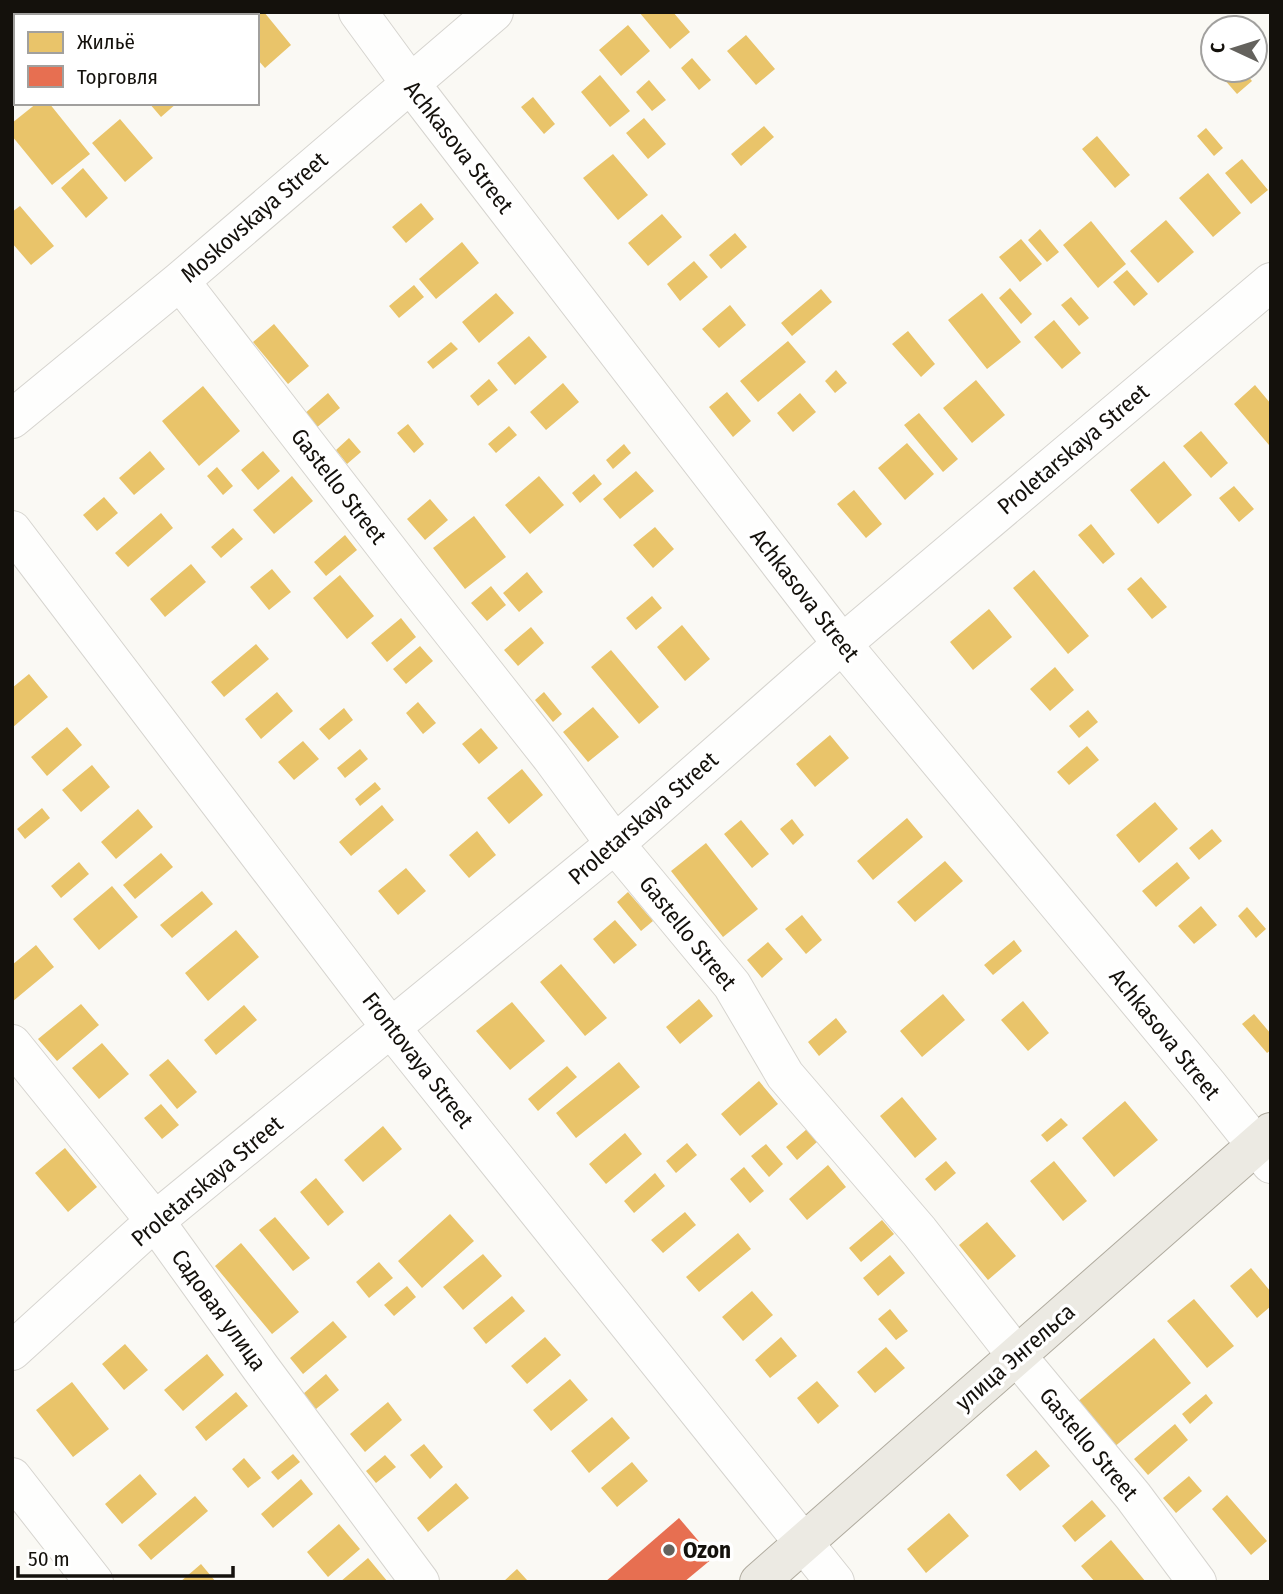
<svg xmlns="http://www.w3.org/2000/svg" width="1283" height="1594" viewBox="0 0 1283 1594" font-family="'Fira Sans Condensed',sans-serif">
<rect width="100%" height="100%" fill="#faf9f4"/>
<path fill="#e9c46a" d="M12 12H30L33 16H16V39L12 35Z
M237 12H264L291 45 265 68 257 59V16H233Z
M639 12H673L690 32 670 49Z
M628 25 650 51 621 76 599 50Z
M746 35 775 69 756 85 727 51Z
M692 58 711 80 699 90 681 68Z
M1216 70H1243L1252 81 1237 94Z
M600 75 630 111 610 127 581 92Z
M649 80 666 100 652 111 636 92Z
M533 97 555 124 544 134 521 107Z
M37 103H49L90 154 52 185 12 136V123Z
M149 103H177L161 117Z
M644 118 666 144 648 159 626 133Z
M120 119 153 158 125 182 92 143Z
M764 126 774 137 741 166 731 154Z
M1206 128 1223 148 1214 156 1197 136Z
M1097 136 1130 175 1115 188 1082 149Z
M613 154 648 195 618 220 583 178Z
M1242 159 1268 190 1251 204 1225 173Z
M83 168 108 198 86 218 61 188Z
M1208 173 1241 213 1213 237 1179 198Z
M421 203 434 219 406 243 392 227Z
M20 206 54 246 31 265 12 243V212Z
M662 214 682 237 648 266 628 243Z
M1166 220 1194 252 1158 283 1130 251Z
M1091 221 1126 264 1098 288 1063 245Z
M1040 229 1059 252 1047 262 1028 240Z
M735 233 747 247 721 269 709 255Z
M1021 239 1042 264 1020 282 999 257Z
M462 242 479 263 436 299 419 279Z
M694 261 708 277 680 301 667 284Z
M1127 270 1148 294 1134 306 1113 282Z
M414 285 424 297 399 318 389 306Z
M1010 288 1032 314 1021 324 999 298Z
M821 289 832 302 792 336 781 323Z
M496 293 514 313 479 343 462 322Z
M982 293 1021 342 987 369 948 320Z
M1071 297 1089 318 1079 326 1061 305Z
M730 305 746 325 719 348 702 329Z
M1054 320 1081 353 1062 369 1034 337Z
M274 324 309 366 288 384 253 342Z
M908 331 935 364 921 377 892 344Z
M529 336 547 357 515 385 497 363Z
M788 341 806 362 758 402 740 381Z
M451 342 458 349 433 369 427 362Z
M836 370 847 383 835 393 825 381Z
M489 379 498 390 478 406 470 396Z
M976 380 1005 415 972 443 943 408Z
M563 383 579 402 546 430 530 412Z
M1255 385 1271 404V444L1269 445 1234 404Z
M203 386 240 431 199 466 162 421Z
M727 392 751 421 733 437 709 407Z
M328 393 340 408 315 429 303 415Z
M800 393 816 412 793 432 777 413Z
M919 413 958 459 943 472 904 425Z
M408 424 424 444 414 453 397 433Z
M509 426 517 435 496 453 488 444Z
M1201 431 1228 463 1211 478 1183 446Z
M349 438 361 452 347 464 336 450Z
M907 443 934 474 905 500 878 468Z
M624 444 631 453 613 469 606 460Z
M150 451 165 469 134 495 119 478Z
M263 451 280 471 258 490 241 470Z
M1164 461 1192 495 1158 524 1130 490Z
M217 467 233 486 223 495 207 476Z
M636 471 654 491 620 519 603 499Z
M594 474 602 484 580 503 572 493Z
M292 476 313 501 274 534 253 510Z
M539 476 564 505 530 534 505 505Z
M1234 486 1254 509 1239 522 1219 498Z
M854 490 882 524 866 538 837 504Z
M104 497 118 513 97 531 83 515Z
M430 499 448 520 425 540 407 519Z
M161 513 173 528 128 567 115 553Z
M474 516 506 557 465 589 433 548Z
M1091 524 1115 554 1103 564 1078 535Z
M655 527 674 549 653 568 633 545Z
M233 528 243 539 221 558 211 547Z
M345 535 357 550 326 576 314 562Z
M191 564 206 582 165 617 150 599Z
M272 569 291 592 269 610 250 587Z
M1034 570 1089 636 1068 654 1013 588Z
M527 572 543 592 519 612 503 593Z
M340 575 374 616 347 639 313 598Z
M1141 577 1167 607 1152 619 1127 589Z
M491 586 506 605 487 621 471 603Z
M652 596 662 608 636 630 626 618Z
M989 609 1012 637 973 670 950 642Z
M401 618 416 637 387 662 371 643Z
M682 625 710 659 685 681 657 647Z
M531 627 544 643 518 666 504 650Z
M256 644 269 659 224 697 211 682Z
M420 646 433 661 406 684 393 669Z
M611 650 659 707 639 724 591 667Z
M1055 667 1074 690 1050 711 1030 689Z
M29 674 48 697 12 728V688Z
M277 692 293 711 261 739 245 719Z
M544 692 562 714 553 722 535 700Z
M418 702 436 723 423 734 406 713Z
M593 707 619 737 588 762 563 732Z
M344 708 353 720 329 740 319 729Z
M1088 710 1098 722 1079 738 1069 726Z
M67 727 82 745 47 776 31 757Z
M481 728 498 748 479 764 462 744Z
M830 735 849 758 815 787 796 764Z
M303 741 319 759 294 780 278 762Z
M1087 746 1099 760 1069 785 1057 772Z
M360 749 368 759 345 778 337 768Z
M92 765 110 787 81 812 62 790Z
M522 769 543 795 509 824 487 798Z
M375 782 381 789 360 806 355 799Z
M1155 802 1178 829 1139 863 1116 835Z
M382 805 394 820 351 856 339 842Z
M42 808 50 818 25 839 17 829Z
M138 809 153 827 116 859 101 842Z
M907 818 923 837 873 880 857 861Z
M792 819 804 835 793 845 780 829Z
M741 820 769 854 752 868 724 834Z
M1212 829 1222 841 1199 860 1189 848Z
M477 831 496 855 469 878 449 855Z
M706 843 758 909 723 937 671 871Z
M161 853 173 867 135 899 123 885Z
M945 861 963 881 915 922 897 902Z
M79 862 89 874 61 898 51 886Z
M1177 862 1190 878 1156 907 1142 891Z
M406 868 426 891 398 915 378 891Z
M112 886 138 917 99 950 73 919Z
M202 891 213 904 172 938 160 925Z
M628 892 653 921 641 931 617 902Z
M1201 906 1217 925 1194 944 1178 926Z
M1247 907 1266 929 1256 938 1238 916Z
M802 915 822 940 806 954 785 929Z
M615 920 637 945 614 964 593 939Z
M236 930 259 957 208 1001 185 973Z
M1014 940 1022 951 993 975 984 965Z
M768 942 783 959 762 978 747 960Z
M36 945 54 967 12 1002V965Z
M561 964 607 1018 585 1036 540 982Z
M943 994 965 1020 922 1057 900 1031Z
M699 999 713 1016 680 1044 666 1027Z
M1023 1001 1049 1033 1028 1051 1001 1020Z
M512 1002 545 1041 510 1070 476 1031Z
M81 1004 99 1025 57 1061 38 1039Z
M244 1005 257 1020 216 1055 204 1040Z
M1254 1014 1271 1034V1050L1267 1053 1242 1024Z
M836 1018 847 1032 819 1056 808 1042Z
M102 1043 129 1074 99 1099 72 1068Z
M168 1059 197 1092 177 1109 149 1075Z
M619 1062 640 1087 576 1138 556 1113Z
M567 1066 577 1077 538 1111 528 1099Z
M759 1081 778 1104 740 1136 721 1114Z
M902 1097 937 1139 915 1158 880 1116Z
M1125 1101 1158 1140 1114 1177 1082 1138Z
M161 1104 179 1125 162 1139 144 1118Z
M1061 1118 1068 1125 1047 1142 1041 1135Z
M383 1126 402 1149 363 1182 344 1160Z
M807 1129 817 1142 797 1160 786 1147Z
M625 1133 642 1154 606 1184 589 1164Z
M687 1143 697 1155 676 1173 666 1161Z
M766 1144 783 1164 769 1177 751 1156Z
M65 1148 97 1187 68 1212 35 1173Z
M946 1161 956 1173 935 1191 925 1179Z
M1054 1161 1087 1201 1063 1221 1030 1181Z
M828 1165 846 1187 807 1220 789 1199Z
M744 1167 764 1191 750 1203 730 1179Z
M655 1173 665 1186 634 1213 624 1201Z
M316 1178 344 1212 328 1226 300 1192Z
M685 1212 696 1225 663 1253 651 1240Z
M450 1214 474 1241 422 1288 398 1261Z
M275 1217 310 1258 293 1271 259 1230Z
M882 1220 894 1234 861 1262 849 1248Z
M987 1222 1016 1256 988 1280 959 1245Z
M738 1233 751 1249 699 1292 686 1277Z
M241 1243 299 1312 272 1334 215 1266Z
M483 1254 502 1276 463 1310 443 1287Z
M890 1255 905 1273 878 1296 863 1278Z
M379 1262 393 1278 369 1298 356 1282Z
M1251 1268 1271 1292V1306L1257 1318 1230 1286Z
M407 1286 416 1297 394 1316 384 1305Z
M752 1291 773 1315 743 1341 722 1317Z
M512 1296 525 1311 486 1344 473 1328Z
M1194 1299 1234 1346 1207 1368 1167 1321Z
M890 1309 908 1331 896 1340 878 1319Z
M333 1321 347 1337 303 1374 290 1358Z
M545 1337 561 1355 527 1384 511 1366Z
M781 1337 797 1356 770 1378 755 1360Z
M1154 1338 1191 1383 1113 1448 1076 1403Z
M125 1344 148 1370 124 1390 102 1364Z
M886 1347 905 1368 875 1393 857 1372Z
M207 1354 224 1375 183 1411 164 1390Z
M326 1374 339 1390 316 1409 303 1394Z
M570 1379 588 1400 551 1431 533 1410Z
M817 1381 839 1406 818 1424 797 1398Z
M72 1382 109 1429 73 1457 36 1410Z
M236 1392 248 1406 206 1441 195 1427Z
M1206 1394 1213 1403 1190 1424 1182 1414Z
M388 1402 402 1420 365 1452 350 1434Z
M612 1417 630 1438 589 1473 571 1451Z
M1175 1424 1188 1440 1148 1475 1134 1459Z
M424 1444 443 1467 430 1479 410 1455Z
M1036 1450 1050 1466 1020 1491 1006 1475Z
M293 1454 300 1462 278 1480 271 1472Z
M385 1455 396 1467 376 1483 366 1471Z
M244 1458 261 1478 248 1488 232 1469Z
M632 1462 648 1481 617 1507 601 1488Z
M140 1474 157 1494 122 1524 105 1504Z
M1189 1476 1202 1491 1176 1513 1163 1498Z
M301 1479 313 1494 273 1528 261 1514Z
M456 1483 469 1498 428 1532 417 1518Z
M1227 1495 1267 1541 1251 1555 1212 1509Z
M195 1496 208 1511 151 1560 138 1545Z
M1092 1500 1106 1516 1075 1542 1062 1526Z
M949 1513 969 1536 926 1573 907 1549Z
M339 1524 360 1549 328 1577 307 1552Z
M1111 1540 1146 1582H1095L1081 1566Z
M368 1558 388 1582H340Z
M201 1564 216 1582H180Z
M517 1569 527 1580 503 1582Z"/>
<path fill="#e76f51" d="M679 1518 713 1558 684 1582H605Z"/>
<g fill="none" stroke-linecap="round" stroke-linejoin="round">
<g stroke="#d6d4cf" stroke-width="40">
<path id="minor" d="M358 12 410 83 842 644 1208 1085 1271 1164
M180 281 413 582 551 757 615 844 732 985 785 1075 919 1231 1017 1356 1133 1496 1197 1582
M12 419 180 281 494 12
M12 530 391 1028 835 1582
M12 1044 155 1221 260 1367 420 1582
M12 1351 155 1221 615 844 842 644 1271 282
M12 1477 94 1582"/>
</g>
<g stroke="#afaa9e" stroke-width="40">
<path id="major" d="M759 1582 1271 1132"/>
</g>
<use href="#minor" stroke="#fefefd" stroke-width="38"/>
<use href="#major" stroke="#eceae3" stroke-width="38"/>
</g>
<circle fill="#64625d" stroke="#fff" stroke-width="2.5" cx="669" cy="1550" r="7"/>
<g text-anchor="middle" stroke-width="7" stroke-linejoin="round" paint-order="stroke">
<g font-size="23" fill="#14110c" stroke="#fff">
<text transform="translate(459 147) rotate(52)" y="8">Achkasova Street</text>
<text transform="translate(254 217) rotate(-41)" y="8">Moskovskaya Street</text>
<text transform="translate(1073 449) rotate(-40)" y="8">Proletarskaya Street</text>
<text transform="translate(339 486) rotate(52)" y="8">Gastello Street</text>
<text transform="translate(805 595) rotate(52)" y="8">Achkasova Street</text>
<text transform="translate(643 818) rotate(-41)" y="8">Proletarskaya Street</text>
<text transform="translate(688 933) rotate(51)" y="8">Gastello Street</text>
<text transform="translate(1165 1034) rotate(51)" y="8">Achkasova Street</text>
<text transform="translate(418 1060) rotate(52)" y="8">Frontovaya Street</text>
<text transform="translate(207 1181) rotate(-40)" y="8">Proletarskaya Street</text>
<text transform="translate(219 1310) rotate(54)" y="8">Садовая улица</text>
<text transform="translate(1015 1357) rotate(-41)" y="8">улица Энгельса</text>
<text transform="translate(1089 1444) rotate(50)" y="8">Gastello Street</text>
</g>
<g font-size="23" font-weight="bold" fill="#14110c" stroke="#fff" text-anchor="start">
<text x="683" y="1558">Ozon</text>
</g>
</g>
<rect width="1283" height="1594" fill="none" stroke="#14110c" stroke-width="28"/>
<rect x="14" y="14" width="245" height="91" fill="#ffffff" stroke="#a1a09e" stroke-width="2"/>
<rect x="28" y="32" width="35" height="21" fill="#e9c46a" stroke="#a1a09e" stroke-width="2"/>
<text x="77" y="49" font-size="21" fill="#14110c">Жильё</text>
<rect x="28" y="66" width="35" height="21" fill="#e76f51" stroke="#a1a09e" stroke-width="2"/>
<text x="77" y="84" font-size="21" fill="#14110c">Торговля</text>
<g transform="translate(1234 49) rotate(274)"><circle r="33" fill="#ffffff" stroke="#a1a09e" stroke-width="2"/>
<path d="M0-5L12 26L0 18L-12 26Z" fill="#64625d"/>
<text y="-10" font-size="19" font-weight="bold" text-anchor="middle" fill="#14110c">С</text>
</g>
<path d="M18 1566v10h215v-10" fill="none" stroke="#14110c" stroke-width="3.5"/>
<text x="28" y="1566" font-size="21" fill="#14110c" stroke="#ffffff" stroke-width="5" paint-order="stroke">50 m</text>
</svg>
